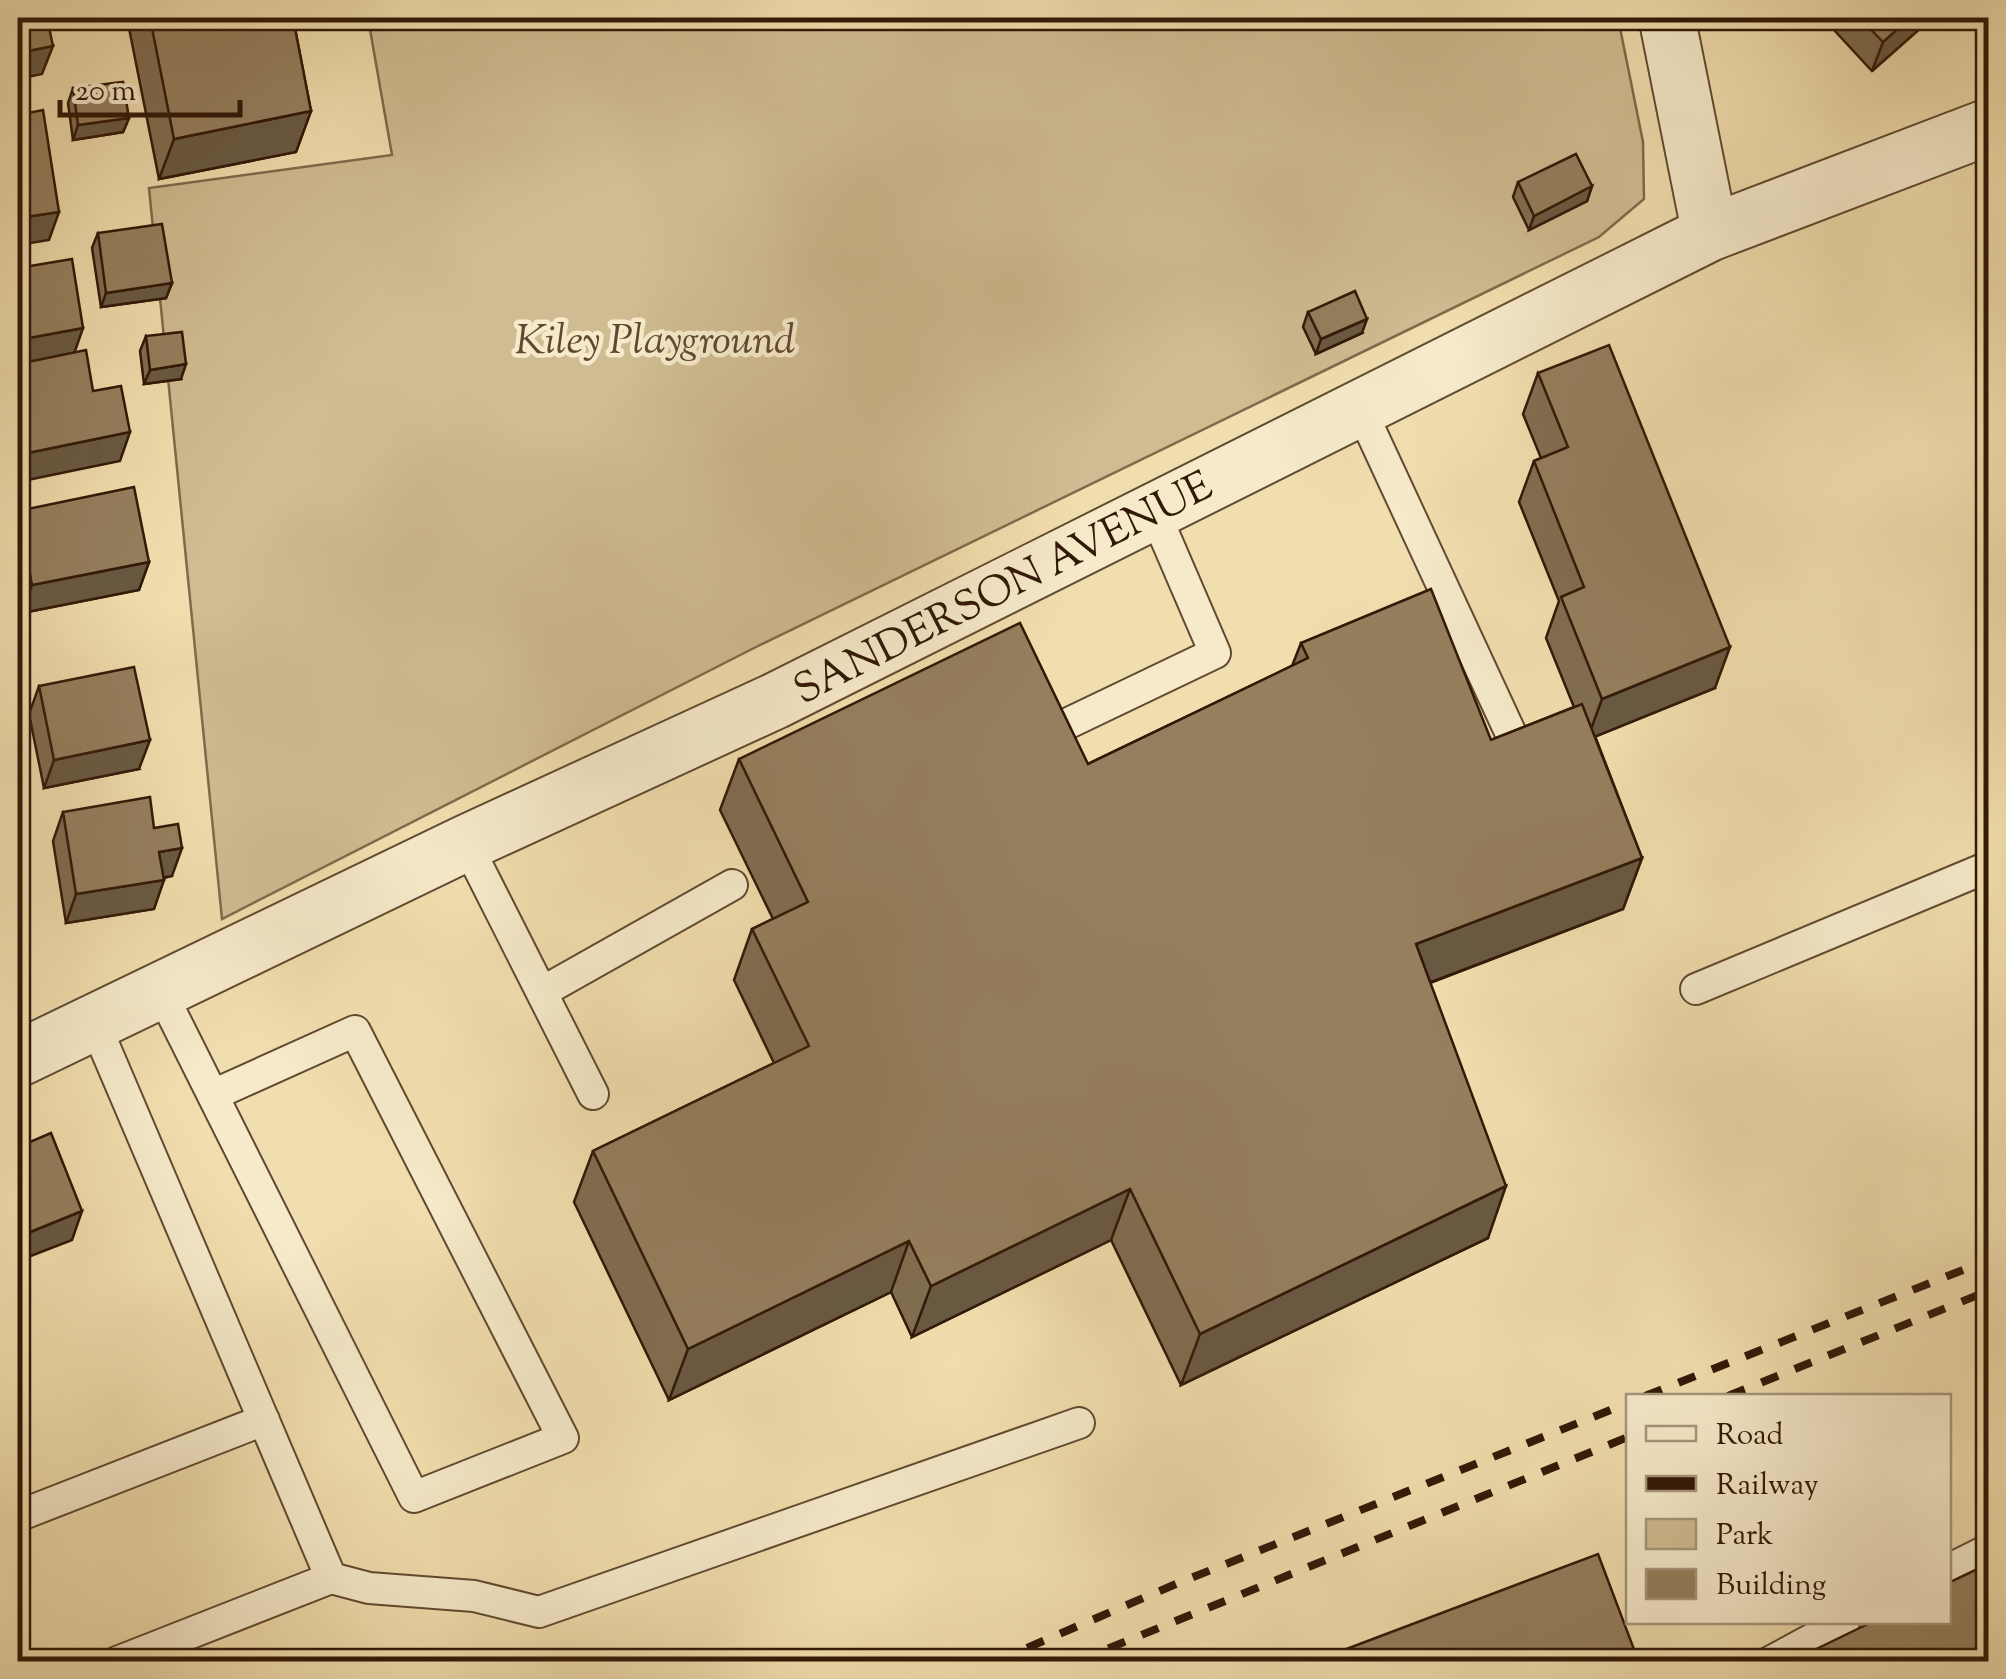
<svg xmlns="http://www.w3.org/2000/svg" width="2006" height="1679" viewBox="0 0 2006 1679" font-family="'Sorts Mill Goudy',serif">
<rect width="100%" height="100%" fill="#f1deae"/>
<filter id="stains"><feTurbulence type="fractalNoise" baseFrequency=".002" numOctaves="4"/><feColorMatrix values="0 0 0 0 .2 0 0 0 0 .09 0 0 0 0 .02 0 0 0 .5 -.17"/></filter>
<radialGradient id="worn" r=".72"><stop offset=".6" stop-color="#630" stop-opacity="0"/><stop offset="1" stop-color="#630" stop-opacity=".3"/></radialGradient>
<path fill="#d0bc92" stroke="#806a4c" stroke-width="2.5" d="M368 18H1618L1643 142 1644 199 1599 237 756 647 222 919 149 188 392 155Z"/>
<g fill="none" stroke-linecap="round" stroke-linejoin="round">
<g stroke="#614a31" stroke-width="34">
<path id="lane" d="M1359 406 1512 736
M1052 731 1215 653 1153 509
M466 843 593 1094
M1696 989 1988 867
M160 990 414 1497 563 1438 355 1031 213 1095
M542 992 732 885
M94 1022 331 1578 369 1588 474 1596 539 1612 1079 1423
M18 1516 264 1420
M1948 1570 1988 1550
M117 1662 331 1578
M1770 1662 1844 1622"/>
</g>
<g stroke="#614a31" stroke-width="59">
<path id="street" d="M1667 18 1710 233
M18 1059 466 843 775 701 1710 233 1988 127"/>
</g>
<use href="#lane" stroke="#f6eaca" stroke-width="30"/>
<use href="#street" stroke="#f6eaca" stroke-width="55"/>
<path stroke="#311807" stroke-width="8" stroke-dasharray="18 18" stroke-linecap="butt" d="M1645 1396 1988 1260
M1728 1396 1988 1291
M994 1662 1176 1584 1628 1403
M1075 1662 1628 1437"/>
</g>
<path fill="#806d51" stroke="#311807" stroke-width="2.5" d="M127 18H293L311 111 296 152 159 179Z
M1823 18H1932L1872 71Z
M73 88 129 118 123 132 73 140 68 103Z
M1518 182 1592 186 1587 201 1529 230 1513 197Z
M98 233 172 283 166 298 101 307 92 248Z
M1308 312 1362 333 1316 354 1303 327Z
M146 336 181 379 144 384 140 351Z
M1538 373 1715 688 1595 736 1642 858 1623 909 1430 983 1488 1238 1181 1385 1111 1240 912 1337 891 1292 669 1400 574 1202 593 1151 774 1063 734 980 752 929 773 919 720 810 739 759 1088 764 1292 666 1301 643 1491 740 1574 707 1546 638 1559 601 1519 502 1534 461 1541 458 1523 414Z
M18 511 149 562 139 590 22 613 18 593Z
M39 686 139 769 44 788 29 714Z
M63 812 154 828 172 876 164 878 154 909 66 923 53 841Z"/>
<path fill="#685942" stroke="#311807" stroke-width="2.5" d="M1910 18H1932L1872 71 1883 42Z
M53 46 42 74 18 79V53Z
M311 111 296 152 159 179 174 139Z
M129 118 123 132 73 140 78 125Z
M1592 186 1587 201 1529 230 1534 216Z
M59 212 49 240 18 245V223L19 218Z
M172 283 166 298 101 307 106 293Z
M1367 319 1362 333 1316 354 1321 339Z
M83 328 73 357 18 366V340Z
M186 364 181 379 144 384 150 370Z
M130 432 120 461 18 482V455Z
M149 562 139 590 22 613 32 585Z
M1730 647 1715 688 1587 740 1602 699Z
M150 740 139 769 44 788 54 760Z
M182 848 172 876 149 880 159 852Z
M1642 858 1623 909 1397 995 1416 944Z
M164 880 154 909 66 923 76 894Z
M1506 1186 1488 1238 1181 1385 1200 1334Z
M1130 1189 1111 1240 912 1337 931 1286Z
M82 1211 72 1240 18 1261V1237Z
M909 1241 891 1292 669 1400 688 1349Z"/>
<path fill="#957f5e" stroke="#311807" stroke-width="2.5" d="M18 18H47L53 46 18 53Z
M150 18H293L311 111 174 139Z
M1860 18H1910L1883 42Z
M123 82 129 118 78 125 73 88Z
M43 110 59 212 19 218 18 209V115Z
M1576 154 1592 186 1534 216 1518 182Z
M162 224 172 283 106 293 98 233Z
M72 259 83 328 18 340V268Z
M1355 291 1367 319 1321 339 1308 312Z
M182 332 186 364 150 370 146 336Z
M1609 345 1730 647 1602 699 1561 597 1584 587 1534 461 1568 447 1538 373Z
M86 350 93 391 121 386 130 432 18 455V364Z
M134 487 149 562 32 585 18 511Z
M1431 589 1491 740 1582 704 1642 858 1416 944 1506 1186 1200 1334 1130 1189 931 1286 909 1241 688 1349 593 1151 809 1046 752 929 808 902 739 759 1020 623 1088 764 1308 658 1301 643Z
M134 667 150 740 54 760 39 686Z
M150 797 154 828 178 824 182 848 159 852 164 880 76 894 63 812Z
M51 1133 82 1211 18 1237V1147Z
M1598 1554 1638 1660 1633 1662H1312Z
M1988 1564V1662H1807L1804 1655 1872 1622H1948V1583Z
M380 1651 385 1662H355Z"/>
<g text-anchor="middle" stroke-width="9" stroke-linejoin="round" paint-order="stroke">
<g font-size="42" font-style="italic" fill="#614931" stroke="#f6eaca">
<text x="655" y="353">Kiley Playground</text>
</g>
<g font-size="42" fill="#311807" stroke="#f6eaca">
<text transform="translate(1002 586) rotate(-27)" y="15">SANDERSON AVENUE</text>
</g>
</g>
<rect width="2006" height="1679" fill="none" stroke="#f1deae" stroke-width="60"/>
<rect x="20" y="20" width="1966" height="1639" fill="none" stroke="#311807" stroke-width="5"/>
<rect x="30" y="30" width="1946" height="1619" fill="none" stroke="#311807" stroke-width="2.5"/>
<rect x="1626" y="1394" width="325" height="230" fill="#f6eaca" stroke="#a7967c" stroke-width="2.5"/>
<rect x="1646" y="1426" width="50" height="15" fill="#f6eaca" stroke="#a7967c" stroke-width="2.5"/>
<text x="1716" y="1444" font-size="30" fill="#311807">Road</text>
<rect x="1646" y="1476" width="50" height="15" fill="#311807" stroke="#a7967c" stroke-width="2.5"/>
<text x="1716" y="1494" font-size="30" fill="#311807">Railway</text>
<rect x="1646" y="1519" width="50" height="30" fill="#d0bc92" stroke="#a7967c" stroke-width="2.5"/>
<text x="1716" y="1544" font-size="30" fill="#311807">Park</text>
<rect x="1646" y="1569" width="50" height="30" fill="#957f5e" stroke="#a7967c" stroke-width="2.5"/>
<text x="1716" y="1594" font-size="30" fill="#311807">Building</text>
<path d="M60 100v15h180v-15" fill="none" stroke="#311807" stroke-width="5"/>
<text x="75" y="100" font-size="30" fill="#311807" stroke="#f6eaca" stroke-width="8" paint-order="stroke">20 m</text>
<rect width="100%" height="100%" filter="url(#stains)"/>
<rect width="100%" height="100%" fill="url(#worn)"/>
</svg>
